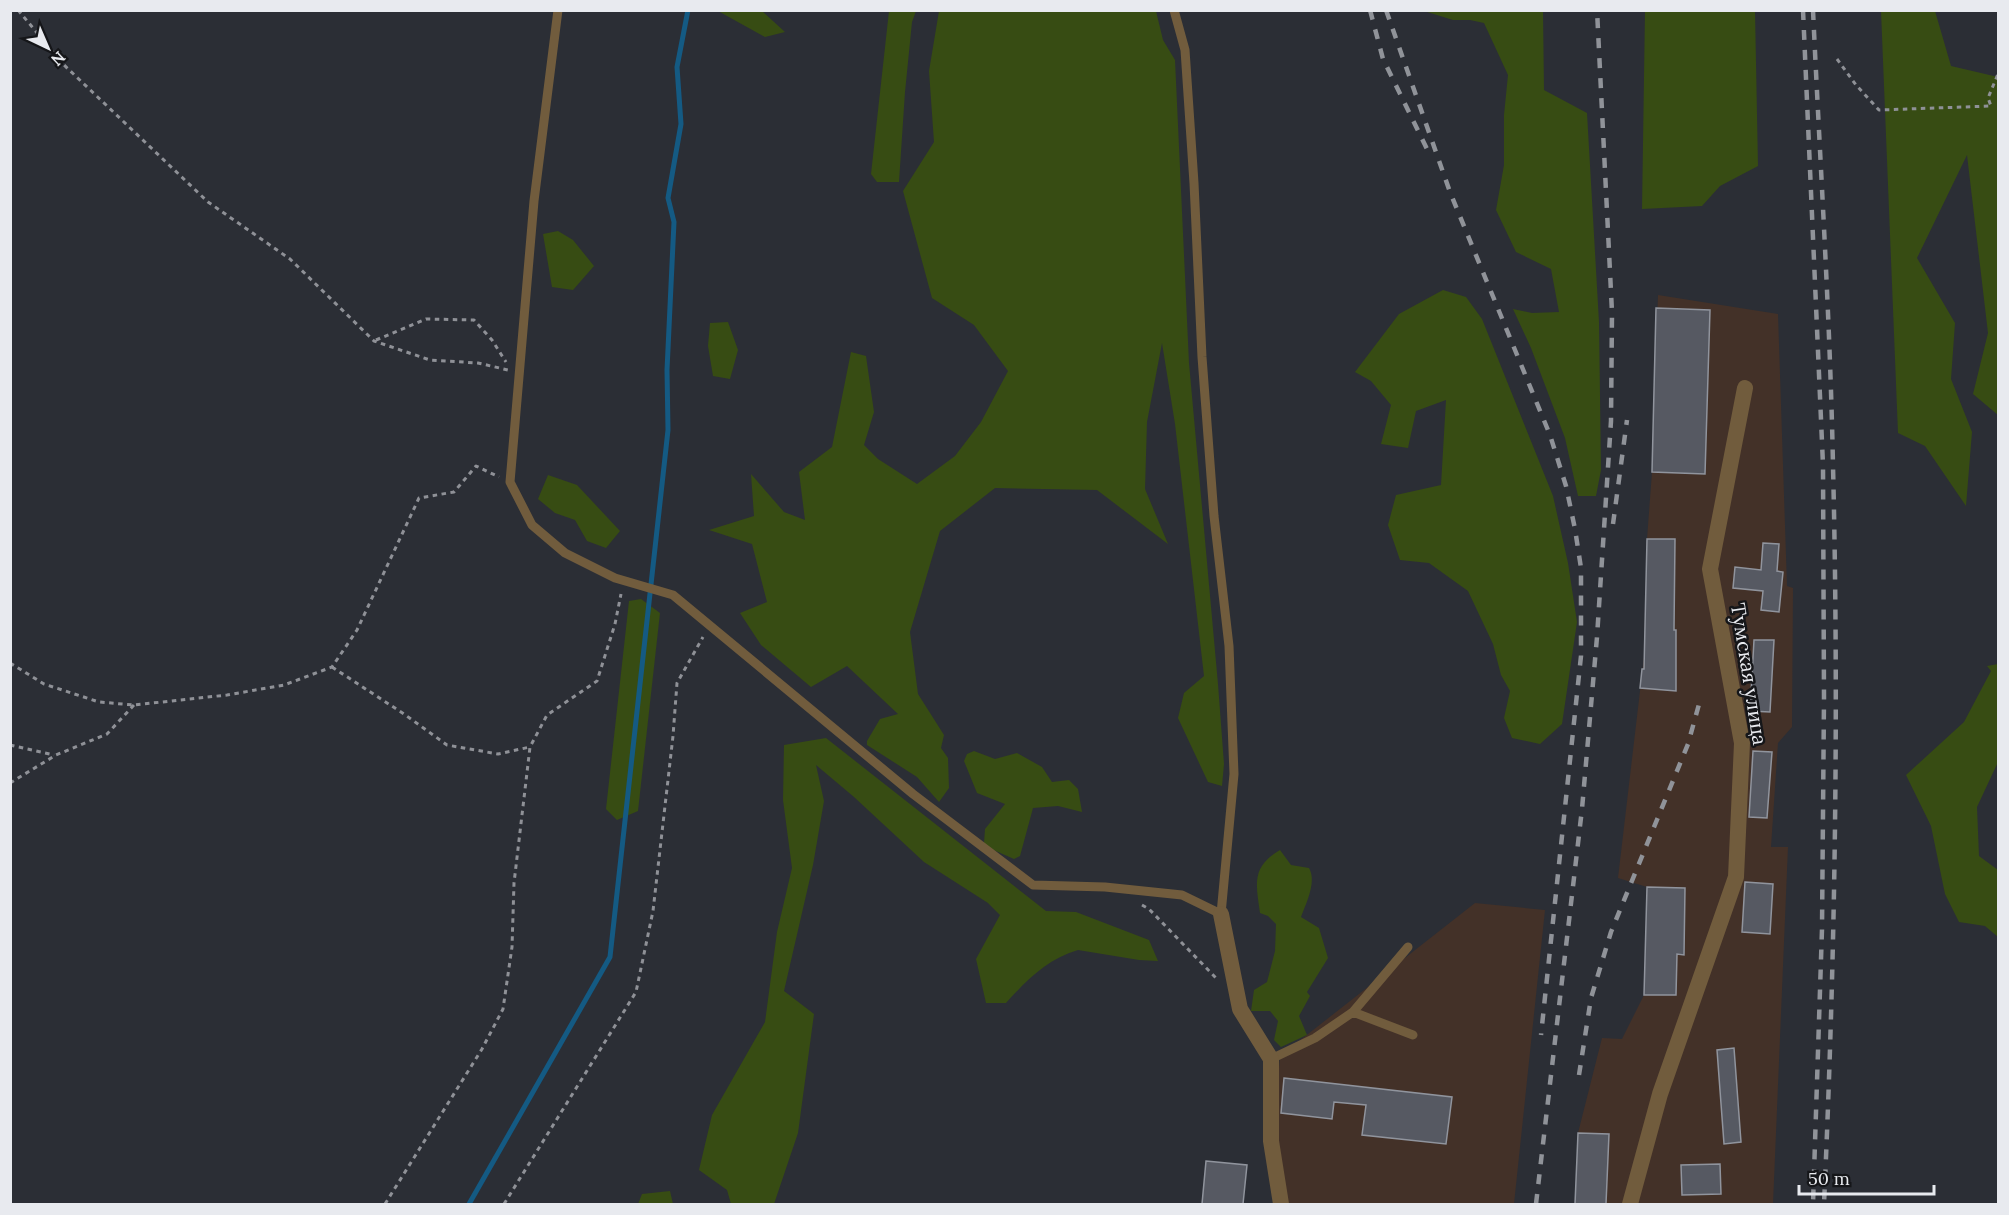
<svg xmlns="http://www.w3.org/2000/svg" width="2009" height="1215" viewBox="0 0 2009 1215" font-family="Lora,serif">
<rect width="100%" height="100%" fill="#2b2e35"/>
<path fill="#433128" d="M1658 295 1778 314 1787 586 1793 588 1792 727 1778 743 1771 847H1788L1773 1204H1575L1578 1133 1602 1038 1622 1039 1644 995 1647 887 1618 878 1644 657 1647 539 1652 472Z
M1475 903 1545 910 1514 1204H1287L1275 1114 1280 1056Z"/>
<path fill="#374c13" d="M718 11H762L785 32 765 37Z
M889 11H916L912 22 905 92 899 182H877L871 174Z
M939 11H1156L1163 40 1175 60 1189 363 1218 684 1224 764 1222 786 1208 782 1178 718 1184 693 1204 676 1175 424 1162 343 1147 422 1145 489 1168 544 1097 490 995 488 940 531 910 632 918 694 944 735 941 748 948 758 949 788 939 802 917 777 867 745V741L880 719 898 714 847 666 811 687 761 645 740 613 767 602 752 544 709 530 754 516 751 474 784 512 805 520 799 472 832 447 851 352 866 356 874 412 864 445 878 459 917 484 955 456 981 422 1008 371 974 325 932 298 903 191 934 142 929 71Z
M1424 11H1543L1544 90 1587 113 1599 322 1601 470 1596 496H1578L1565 438 1531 348 1513 309 1532 313 1559 312 1551 269 1516 252 1496 210 1504 165V115L1508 75 1484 23 1470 20H1453Z
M1645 11H1755L1758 166 1720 186 1702 206 1642 209Z
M1881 11H1935L1951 66 1998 77V415L1973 394 1988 333 1967 155 1917 258 1955 323 1951 379 1972 432 1966 506 1925 446 1898 433Z
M558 231 573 240 594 266 573 290 552 287 543 234Z
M1443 290 1466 297 1482 319 1553 496 1568 563 1577 622 1562 724 1540 744 1512 738 1504 718 1510 691 1501 675 1493 644 1468 591 1429 563 1400 560 1388 525 1396 495 1441 485 1446 400 1416 411 1408 448 1381 444 1391 405 1371 381 1355 372 1399 314Z
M728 322 738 350 730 379 713 376 708 346 710 323Z
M548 475 577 485 620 531 606 548 587 541 575 520 555 513 538 499Z
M641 599 660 613 638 811 617 820 606 809 629 601Z
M1998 664V762L1977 807 1979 856 1998 870V937L1985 926 1959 922 1945 894 1931 826 1906 775 1964 722 1991 671 1987 666Z
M826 738 1046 911 1076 912 1149 940 1158 961 1139 960 1078 950C1047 959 1027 980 1006 1003H986L976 959 1000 915 988 903 924 862 854 797 816 765 824 801 813 865 784 991 814 1014 798 1133 774 1204H731L727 1190 699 1170 712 1115 765 1022 777 932 792 868 783 800 784 745Z
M974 751 995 759 1017 753 1042 767 1052 782 1069 780 1078 789 1082 812 1058 806 1033 808 1020 856 1014 859 989 848 984 843 985 829 1005 804 977 793 964 761 967 754Z
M1280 850 1291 865 1309 868C1317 882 1306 903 1301 917L1319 928 1328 958 1307 992 1310 996 1299 1016 1307 1035 1281 1047 1274 1040 1278 1021 1270 1011H1251L1254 990 1267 982 1275 951 1276 924 1268 916 1260 913C1256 884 1251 867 1280 850Z
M670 1191 673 1204H638L642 1194Z"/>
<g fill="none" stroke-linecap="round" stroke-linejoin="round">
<path stroke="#145a83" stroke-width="5" d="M469 1204 610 957 668 430 667 370 674 222 668 198 681 124 677 67 688 10"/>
</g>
<path fill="#565962" stroke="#90949d" stroke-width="1.5" d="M1656 308 1710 310 1705 474 1652 472Z
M1647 539H1675L1674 630H1676V691L1640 688 1642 669H1644Z
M1763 543 1779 544 1777 571 1783 572 1779 612 1761 610 1763 591 1733 588 1735 567 1761 570Z
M1754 640H1774L1770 712 1750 711Z
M1753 751 1772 752 1767 818 1749 817Z
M1745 882 1773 884 1770 934 1742 932Z
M1647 887 1685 888 1684 955 1677 954 1676 995H1644Z
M1734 1048 1741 1142 1724 1144 1717 1050Z
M1284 1078 1452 1097 1446 1144 1362 1135 1366 1105 1334 1102 1332 1119 1281 1113Z
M1578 1133 1609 1134 1606 1204H1575Z
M1206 1161 1247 1165 1243 1204H1202Z
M1720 1164 1721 1194 1682 1195 1681 1165Z"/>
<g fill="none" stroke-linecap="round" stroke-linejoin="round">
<path stroke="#8f9197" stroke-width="3" stroke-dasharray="4.5 4.5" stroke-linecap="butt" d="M18 10 64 65 208 202 290 259 374 341 430 360 478 363 508 370
M1837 59 1856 85 1879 110 1991 106 1988 98 1998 74
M376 340 426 319 474 320 492 340 506 362
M10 663 44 684 99 702 134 705 227 695 284 685 332 667 357 630 419 498 454 492 476 466 499 477
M332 667 404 714 447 745 498 754 530 747
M10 745 54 755
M10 783 56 755 107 734 134 705
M1142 905 1149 909 1216 978
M385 1204 482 1049 503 1009 512 947 514 883 530 747 547 715 597 681 615 624 621 594
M504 1204 636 992 653 911 673 736 677 683 703 637"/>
<path stroke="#715c3d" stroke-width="9" d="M558 10 534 201 510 482 532 525 565 553 615 578 673 595 913 794 1033 885 1105 887 1182 895 1221 914 1234 774 1229 646 1214 516 1202 357 1194 183 1185 50 1174 10
M1353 1012 1408 947
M1271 1059 1315 1038 1353 1012 1413 1035"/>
<path stroke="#715c3d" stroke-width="16" d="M1221 914 1240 1009 1271 1059V1141L1281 1204
M1630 1204 1660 1094 1736 877 1742 743 1710 569 1745 388"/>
<path stroke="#909399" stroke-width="4.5" stroke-dasharray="10 10" stroke-linecap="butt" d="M1370 10 1383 59 1428 151
M1386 10 1450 192 1550 435 1566 486 1575 529 1581 568V656L1541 1035
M1803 10 1823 465 1824 698 1822 929 1813 1204
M1813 10C1820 162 1830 314 1833 466 1839 712 1835 959 1824 1204
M1613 524 1627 420
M1579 1075 1591 998 1611 932 1688 744 1701 697
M1536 1204 1582 809 1597 637 1611 421 1612 312 1597 10"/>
</g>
<g text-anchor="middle" stroke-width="5" stroke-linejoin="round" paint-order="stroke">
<g font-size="20" fill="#e8eaef" stroke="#151619">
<text transform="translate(1749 674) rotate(81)" y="7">Тумская улица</text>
</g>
</g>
<rect width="2009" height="1215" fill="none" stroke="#e8eaef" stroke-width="24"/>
<g transform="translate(48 48) rotate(136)" stroke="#151619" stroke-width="4.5" paint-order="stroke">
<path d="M0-4.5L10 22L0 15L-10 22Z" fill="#e8eaef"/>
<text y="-9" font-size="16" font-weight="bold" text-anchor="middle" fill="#e8eaef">N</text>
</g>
<path d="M1799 1185v9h135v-9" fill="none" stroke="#e8eaef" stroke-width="3"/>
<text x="1808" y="1185" font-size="18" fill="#e8eaef" stroke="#151619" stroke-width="4.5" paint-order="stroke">50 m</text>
</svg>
